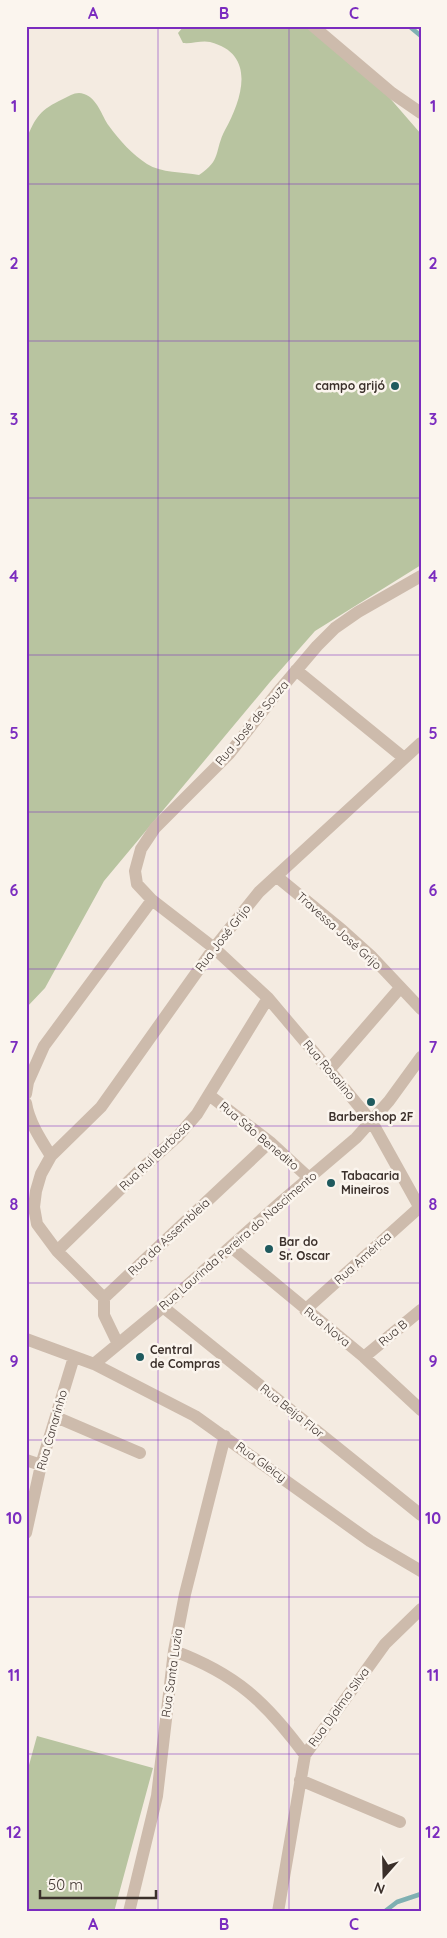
<svg xmlns="http://www.w3.org/2000/svg" width="447" height="1938" viewBox="0 0 447 1938" font-family="Quicksand,sans-serif">
<rect width="100%" height="100%" fill="#f4ebe1"/>
<path fill="#b8c4a0" d="M184 26H315L388 96 421 134V565L315 631 270 682 104 881 45 988 26 1008V140C36 116 40 110 63 99 70 96 76 91 84 94 98 99 101 115 109 126 119 140 133 155 147 164 161 173 183 172 199 175 222 160 214 151 225 130 242 99 257 54 210 42 202 40 192 44 183 43L178 33Z
M37 1736 153 1768 114 1912H26V1776Z"/>
<g fill="none" stroke-linecap="round" stroke-linejoin="round">
<path stroke="#7fb0b2" stroke-width="4.5" d="M409 26 421 36
M384 1912 397 1902 421 1894"/>
<path stroke="#cdbbac" stroke-width="12" d="M313 26 392 93 421 113
M421 576 358 612 335 628 317 646 277 693 229 754 155 828 141 849 135 871 137 884 152 900 214 948 268 998 329 1070 372 1122 421 1210
M296 670 404 758
M276 876 342 930 372 957 421 1009
M329 1070 400 988
M26 1094 28 1082 44 1046 152 900
M209 1095 270 1142 309 1178
M26 1103C29 1122 41 1140 51 1156
M231 1247 364 1357 421 1410
M57 1251 138 1172 178 1136 197 1114 268 998
M104 1298 57 1251 37 1224 34 1207 36 1191 41 1174 51 1156 101 1107 214 948 259 892 421 743
M163 1307 421 1515
M305 1310 421 1206
M26 1339 94 1364 195 1416 370 1541 421 1571
M118 1344 104 1315V1298L270 1142
M364 1357 421 1310
M94 1364 163 1307 282 1201 356 1138 389 1101 421 1057
M56 1417 140 1453
M26 1460 41 1465
M26 1533 41 1465 74 1357
M174 1651C236 1674 266 1702 305 1755
M300 1780 400 1822
M129 1912 157 1796 174 1651 185 1594 225 1436
M278 1912 305 1755 385 1644 421 1609"/>
</g>
<path fill="none" stroke="#7b2cbf" stroke-width="1" stroke-opacity="0.55" d="M158 26V1912M289 26V1912M26 184H421M26 341H421M26 498H421M26 655H421M26 812H421M26 969H421M26 1126H421M26 1283H421M26 1440H421M26 1597H421M26 1754H421"/>
<g fill="#1f5a5e" stroke="#fbf5ee" stroke-width="2">
<circle cx="395" cy="386" r="5"/>
<circle cx="371" cy="1102" r="5"/>
<circle cx="331" cy="1183" r="5"/>
<circle cx="269" cy="1249" r="5"/>
<circle cx="140" cy="1357" r="5"/>
</g>
<g text-anchor="middle" stroke-width="5" stroke-linejoin="round" paint-order="stroke">
<g font-size="12" font-weight="bold" fill="#3b302b" stroke="#fbf5ee" text-anchor="start">
<text x="385" y="390" text-anchor="end">campo grijó</text>
<text x="371" y="1121" text-anchor="middle">Barbershop 2F</text>
<text x="341" y="1180">Tabacaria<tspan x="341" dy="14">Mineiros</tspan></text>
<text x="279" y="1246">Bar do<tspan x="279" dy="14">Sr. Oscar</tspan></text>
<text x="150" y="1354">Central<tspan x="150" dy="14">de Compras</tspan></text>
</g>
<g font-size="12" fill="#3b302b" stroke="#fbf5ee">
<text transform="translate(252 723) rotate(-50)" y="4">Rua José de Souza</text>
<text transform="translate(339 931) rotate(42)" y="4">Travessa José Grijo</text>
<text transform="translate(223 938) rotate(-52)" y="4">Rua José Grijo</text>
<text transform="translate(329 1070) rotate(50)" y="4">Rua Rosalino</text>
<text transform="translate(259 1136) rotate(40)" y="4">Rua São Benedito</text>
<text transform="translate(155 1156) rotate(-44)" y="4">Rua Rui Barbosa</text>
<text transform="translate(169 1237) rotate(-43)" y="4">Rua da Assembleia</text>
<text transform="translate(238 1241) rotate(-41)" y="4">Rua Laurinda Pereira do Nascimento</text>
<text transform="translate(363 1258) rotate(-42)" y="4">Rua América</text>
<text transform="translate(327 1327) rotate(39)" y="4">Rua Nova</text>
<text transform="translate(393 1333) rotate(-40)" y="4">Rua B</text>
<text transform="translate(292 1411) rotate(39)" y="4">Rua Beija Flor</text>
<text transform="translate(52 1430) rotate(-74)" y="4">Rua Canarinho</text>
<text transform="translate(261 1462) rotate(36)" y="4">Rua Gleicy</text>
<text transform="translate(172 1673) rotate(-82)" y="4">Rua Santa Luzia</text>
<text transform="translate(339 1707) rotate(-54)" y="4">Rua Djalma Silva</text>
</g>
</g>
<rect width="447" height="1938" fill="none" stroke="#fbf5ee" stroke-width="55"/>
<g transform="translate(384 1876) rotate(200)" stroke="#fbf5ee" stroke-width="4" paint-order="stroke">
<path d="M0-4L9 19L0 12L-9 19Z" fill="#3b302b"/>
<text y="-8" font-size="14" font-weight="bold" text-anchor="middle" fill="#3b302b">N</text>
</g>
<path d="M40 1890v8h116v-8" fill="none" stroke="#3b302b" stroke-width="2.5"/>
<text x="48" y="1890" font-size="15" fill="#3b302b" stroke="#fbf5ee" stroke-width="4" paint-order="stroke">50 m</text>
<rect x="28" y="28" width="392" height="1882" fill="none" stroke="#7b2cbf" stroke-width="2"/>
<g font-size="16" text-anchor="middle" font-weight="bold" fill="#7b2cbf">
<text x="93" y="19">A</text>
<text x="224" y="19">B</text>
<text x="354" y="19">C</text>
<text x="14" y="112">1</text>
<text x="433" y="112">1</text>
<text x="14" y="269">2</text>
<text x="433" y="269">2</text>
<text x="14" y="425">3</text>
<text x="433" y="425">3</text>
<text x="14" y="582">4</text>
<text x="433" y="582">4</text>
<text x="14" y="739">5</text>
<text x="433" y="739">5</text>
<text x="14" y="896">6</text>
<text x="433" y="896">6</text>
<text x="14" y="1053">7</text>
<text x="433" y="1053">7</text>
<text x="14" y="1210">8</text>
<text x="433" y="1210">8</text>
<text x="14" y="1367">9</text>
<text x="433" y="1367">9</text>
<text x="14" y="1524">10</text>
<text x="433" y="1524">10</text>
<text x="14" y="1681">11</text>
<text x="433" y="1681">11</text>
<text x="14" y="1838">12</text>
<text x="433" y="1838">12</text>
<text x="93" y="1930">A</text>
<text x="224" y="1930">B</text>
<text x="354" y="1930">C</text>
</g>
</svg>
